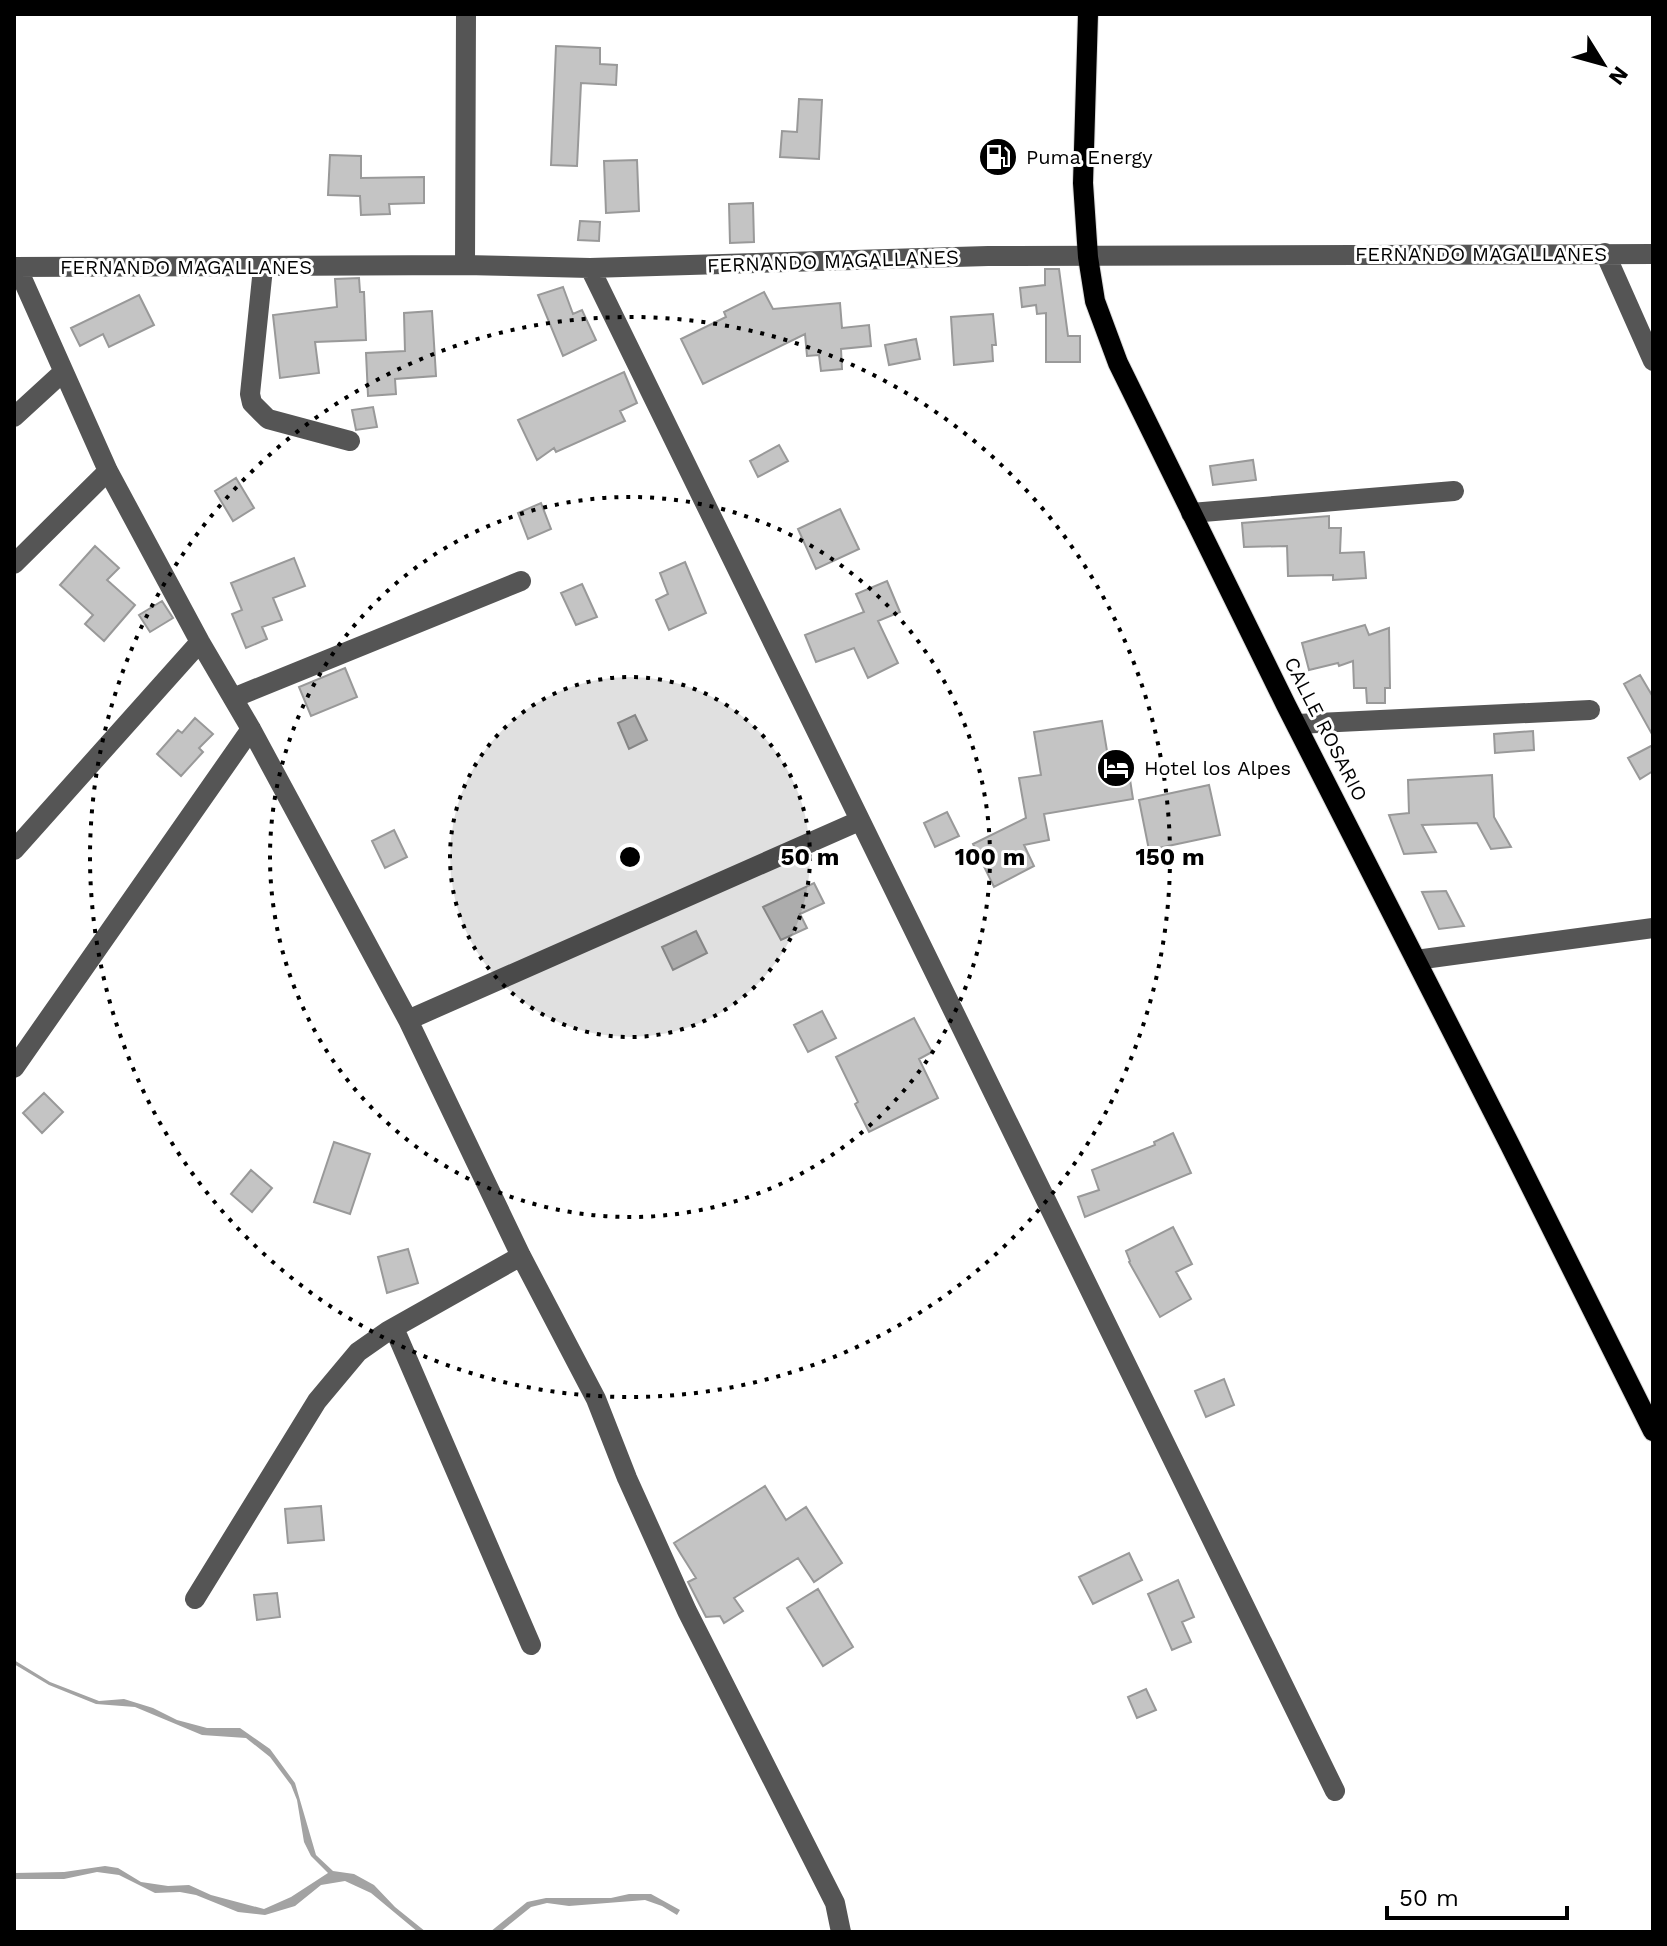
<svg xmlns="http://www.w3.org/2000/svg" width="1667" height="1946" viewBox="0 0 1667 1946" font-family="'Work Sans',sans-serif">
<rect width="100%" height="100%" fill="#fff"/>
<path fill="#a3a3a3" d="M14 1660 50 1682 99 1701 124 1699 153 1708 177 1720 207 1728H240L270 1749 295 1783 316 1855 333 1871 354 1874 374 1885 395 1907 426 1932H418L371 1893 345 1881 321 1885 295 1906 265 1915 238 1912 196 1895 180 1892 155 1893 119 1875 97 1872 64 1879H14V1873L64 1872 105 1866 118 1868 141 1882 168 1886 189 1885 211 1895 264 1909 291 1897 328 1873 311 1856 304 1842 297 1800 291 1785 270 1757 246 1738 202 1735 135 1707 96 1704 49 1685 14 1664Z
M629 1894H651L680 1910 677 1915 662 1906 645 1900 569 1906 547 1903 531 1907 500 1932H490L527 1902 546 1898H611Z"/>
<path fill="#c4c4c4" stroke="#999" stroke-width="2" d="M556 46 600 48V64L617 65 616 85 581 83 577 166 551 165Z
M799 99 822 100 819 159 780 157 782 131 797 132Z
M330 155 361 156V178L424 177V203L389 204 390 214 361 215 360 196 328 195Z
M637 160 639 211 606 213 604 161Z
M753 203 754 242 730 243 729 204Z
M580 221 600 222 599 241 578 240Z
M1045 269H1059L1068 336H1080V362H1046V313L1037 314 1036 305 1022 307 1020 288 1045 285Z
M359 278 360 292H364L366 340 315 342 319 373 280 378 273 315 337 307 335 279Z
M563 287 573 314 582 310 596 340 563 356 538 295Z
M764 292 773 309 840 303 842 328 869 325 871 346 841 349 842 369 821 371 819 355 807 356 805 334 703 384 681 339 726 317 724 312Z
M139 295 154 325 109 347 103 334 80 346 71 328Z
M432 311 436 376 395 379 396 394 368 396 366 353 405 351 404 313Z
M993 314 996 345H992L993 361 954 365 951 317Z
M916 339 920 359 889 365 885 345Z
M624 372 637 403 620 411 625 421 556 452 554 448 537 460 518 420Z
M373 407 377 427 356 430 352 410Z
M779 445 788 461 758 477 750 461Z
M1253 460 1256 480 1213 485 1210 466Z
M236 478 254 508 233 521 215 491Z
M541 503 551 529 528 539 518 513Z
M840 509 859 549 816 569 798 529Z
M1329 516V528H1341L1340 553 1364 552 1366 578 1333 580V575L1288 576 1287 546 1244 547 1242 523Z
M95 546 119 568 107 580 135 605 104 641 85 624 93 615 60 585Z
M294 558 305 586 273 598 282 620 262 627 267 639 246 648 232 614 242 610 231 583Z
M685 562 706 613 669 630 656 600 668 594 660 573Z
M887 581 900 612 878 621 898 663 868 678 854 648 816 662 805 635 864 612 856 594Z
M582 584 597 617 576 625 561 593Z
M162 601 173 618 150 632 139 615Z
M1365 625 1369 635 1389 628 1390 688H1385V703H1367L1366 688H1354L1353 661 1339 666 1338 663 1309 670 1302 643Z
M345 668 357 697 311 716 299 687Z
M1640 675 1653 697V736L1624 684Z
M635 715 647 740 629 749 618 723Z
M195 718 213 734 199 748 203 752 181 776 157 754 178 730 182 733Z
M1102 721 1109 763 1127 760 1133 799 1044 814 1049 840 1024 845 1034 866 994 887 973 844 1026 818 1019 778 1041 775 1034 732Z
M1533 731 1534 750 1495 753 1494 734Z
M1653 745V771L1640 779 1628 758Z
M1492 775 1494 817 1511 847 1491 849 1477 823 1422 825 1436 852 1404 854 1389 815 1409 813 1408 780Z
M1209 785 1220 835 1149 850 1139 800Z
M947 812 959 836 935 847 924 823Z
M394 830 407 857 385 868 372 841Z
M814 883 824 903 800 914 807 928 781 940 763 907Z
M1446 891 1464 926 1439 929 1422 892Z
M696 931 707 953 673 970 662 947Z
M822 1011 836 1038 808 1052 794 1025Z
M914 1018 932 1052 919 1059 938 1098 869 1132 855 1104 858 1102 836 1057Z
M44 1093 63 1112 42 1133 23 1113Z
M1173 1133 1191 1173 1085 1217 1078 1197 1099 1190 1092 1170 1155 1145 1154 1142Z
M334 1142 370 1154 350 1214 314 1202Z
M251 1170 272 1188 252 1212 231 1194Z
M1173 1227 1192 1264 1176 1272 1191 1299 1160 1317 1129 1262 1130 1261 1126 1251Z
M408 1249 418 1283 387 1293 378 1257Z
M1224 1379 1234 1405 1206 1417 1195 1391Z
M765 1486 786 1520 806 1507 842 1563 814 1582 798 1558 734 1598 743 1611 724 1623 720 1616 706 1617 688 1582 696 1578 674 1543Z
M321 1506 324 1540 288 1543 285 1509Z
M1129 1553 1142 1580 1093 1604 1079 1577Z
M1178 1580 1194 1617 1182 1622 1191 1642 1172 1650 1148 1594Z
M818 1589 853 1647 823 1666 787 1608Z
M277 1593 280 1617 257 1620 254 1595Z
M1146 1689 1156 1710 1137 1718 1128 1697Z"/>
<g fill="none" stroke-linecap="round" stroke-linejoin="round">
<g stroke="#dbdbdb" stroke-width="22">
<path id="major" d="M1088 14 1083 183 1088 257 1095 301 1118 363 1286 705 1510 1145 1653 1431"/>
</g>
<path stroke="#555" stroke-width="20" d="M1605 253 1653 361
M465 265 466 14
M14 267 465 265 590 268 988 256 1653 254
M17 267 108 471 200 642 251 729 408 1020 521 1256 596 1399 627 1478 687 1611 835 1903 841 1932
M263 268 250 394 252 403 268 419 350 441
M590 268 1335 1791
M14 417 62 373
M1191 513 1454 491
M14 564 108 471
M233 698 521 581
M1297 724 1590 710
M14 850 200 642
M1416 960 1653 928
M408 1020 859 821
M14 1068 251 729
M394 1328 531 1645
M195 1599 317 1401 358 1352 388 1331 521 1256"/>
<use href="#major" stroke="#000" stroke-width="20"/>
</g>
<circle cx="630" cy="857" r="180" fill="#000" fill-opacity=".12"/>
<g fill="none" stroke="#000" stroke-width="4" stroke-dasharray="4 8">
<circle cx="630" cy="857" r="180"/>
<circle cx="630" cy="857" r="360"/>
<circle cx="630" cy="857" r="540"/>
</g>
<defs>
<g id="fuel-disc" transform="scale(2)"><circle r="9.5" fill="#000" stroke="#fff"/><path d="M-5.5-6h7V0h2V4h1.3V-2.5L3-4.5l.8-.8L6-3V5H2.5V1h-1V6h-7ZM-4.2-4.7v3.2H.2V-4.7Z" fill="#fff"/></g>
<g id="hotel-disc" transform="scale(2)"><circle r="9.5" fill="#000" stroke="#fff"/><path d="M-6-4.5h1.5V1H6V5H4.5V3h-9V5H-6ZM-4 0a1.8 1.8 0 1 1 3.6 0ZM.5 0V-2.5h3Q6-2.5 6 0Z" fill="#fff"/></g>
</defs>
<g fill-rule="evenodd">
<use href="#fuel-disc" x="998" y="157"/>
<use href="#hotel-disc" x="1116" y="768"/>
</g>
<g text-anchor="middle" stroke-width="6" stroke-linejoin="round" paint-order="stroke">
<g font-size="20" fill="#000" stroke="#fff" text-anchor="start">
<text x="1026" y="164">Puma Energy</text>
<text x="1144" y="775">Hotel los Alpes</text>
</g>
<g font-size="20" fill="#000" stroke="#fff">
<text x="1481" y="261">FERNANDO MAGALLANES</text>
<text transform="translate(833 261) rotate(-2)" y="7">FERNANDO MAGALLANES</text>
<text x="186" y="274">FERNANDO MAGALLANES</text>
<text transform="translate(1326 729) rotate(63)" y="7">CALLE ROSARIO</text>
</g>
</g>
<circle cx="630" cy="857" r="12" fill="#000" stroke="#fff" stroke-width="4"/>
<g font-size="24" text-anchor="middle" font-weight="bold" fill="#000" stroke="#fff" stroke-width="6" stroke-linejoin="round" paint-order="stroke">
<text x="810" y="865">50 m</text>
<text x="990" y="865">100 m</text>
<text x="1170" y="865">150 m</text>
</g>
<rect width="1667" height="1946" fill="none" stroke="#000000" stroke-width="32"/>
<g transform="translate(1603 64) rotate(127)" stroke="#ffffff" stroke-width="6" paint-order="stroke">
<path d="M0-6L14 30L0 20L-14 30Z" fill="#000000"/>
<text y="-12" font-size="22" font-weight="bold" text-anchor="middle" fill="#000000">N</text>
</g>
<path d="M1387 1906v12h180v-12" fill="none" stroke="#000000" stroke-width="4"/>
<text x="1399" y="1906" font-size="24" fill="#000000" stroke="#ffffff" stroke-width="6" paint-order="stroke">50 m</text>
</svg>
